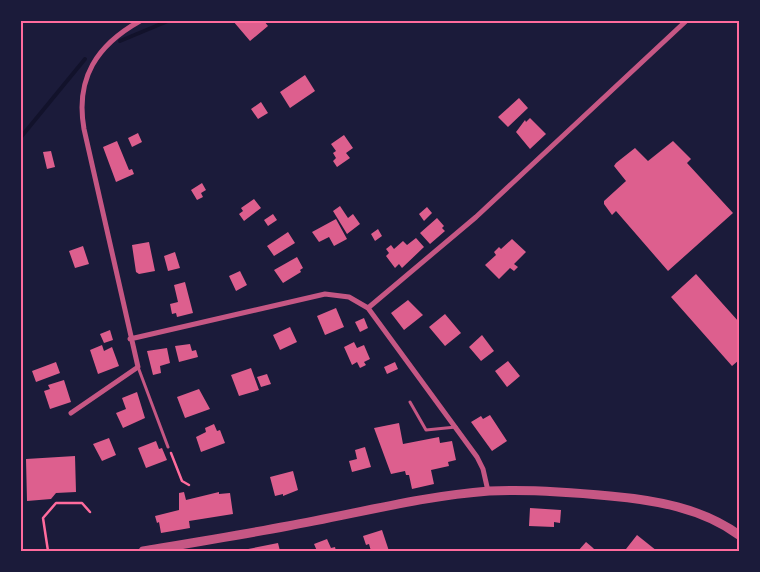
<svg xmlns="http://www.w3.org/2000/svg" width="760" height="572" viewBox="0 0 760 572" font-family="'Public Sans',sans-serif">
<rect width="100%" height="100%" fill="#1b1b3a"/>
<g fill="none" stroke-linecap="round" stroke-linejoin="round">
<path stroke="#12122b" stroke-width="4" d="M120 41 168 21
M21 137 85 59"/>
</g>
<path fill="#dd5f8e" d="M233 21H264L268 26 250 41Z
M305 75 315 91 290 108 280 92Z
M519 98 528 108 508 127 498 117Z
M261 102 268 113 258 119 251 109Z
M530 118 546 134 530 149 516 132 525 120 526 122Z
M138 133 142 142 132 147 128 138Z
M344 135 353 148 346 153 350 158 337 167 333 161 336 158 333 153 336 151 331 144Z
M117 141 129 170 132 169 134 174 116 182 103 147Z
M673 141 691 159 687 163 733 213 668 271 616 211 612 215 604 204V201L626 181 614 166 616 163 635 148 648 161Z
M51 151 55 167 47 169 43 152Z
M202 183 206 190 201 193 203 197 197 200 191 190Z
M254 199 261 208 244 221 239 214 243 211 241 208Z
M340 206 348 218 353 214 360 224 347 234 333 211Z
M427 207 432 213 424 221 419 214Z
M273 214 277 220 268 226 264 220Z
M437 218 444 226 442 228 445 231 430 244 420 233Z
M336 219 347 239 334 246 329 237 319 242 312 232Z
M378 229 382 236 375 241 371 234Z
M288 232 295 243 274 256 267 246Z
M416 238 424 247 402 268 399 264 395 268 386 256 389 253 386 249 391 245 394 249 403 241 407 245Z
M512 239 526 252 514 264 518 267 514 271 510 268 499 279 485 265 496 255 494 252 499 247 501 249Z
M149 242 155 271 139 274 136 272 132 245Z
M83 246 89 264 75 268 69 251Z
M175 252 180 268 168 271 164 256Z
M297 257 303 268 300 270 301 272 283 283 274 270Z
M240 271 247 285 236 291 229 276Z
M696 274 739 322V360L732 366 671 297Z
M185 282 193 313 177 317 176 313 172 314 170 304 178 302 174 285Z
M408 300 423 315 404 330 391 313Z
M336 308 344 327 325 335 317 316Z
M445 314 461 333 445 346 429 327Z
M364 318 368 328 360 332 355 322Z
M290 327 297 342 280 350 273 335Z
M110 330 113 340 104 343 100 334Z
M482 335 494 351 481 361 469 347Z
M354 342 357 348 364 345 370 359 364 362 366 365 360 368 357 362 352 365 344 347Z
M190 344 192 351 196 350 198 357 179 362 175 346Z
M102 345 104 351 112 347 119 366 98 374 90 350Z
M167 348 170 363 160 366 161 373 153 375 147 351Z
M508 361 520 376 507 387 495 371Z
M56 362 60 373 36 382 32 371Z
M395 362 398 369 387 374 384 367Z
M251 368 259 390 239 396 231 375Z
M267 374 271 384 261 387 257 377Z
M64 380 71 402 50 409 44 391 50 389 48 385Z
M199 389 210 409 185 418 177 397Z
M137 392 145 418 123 428 116 413 126 409 122 398Z
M490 415 507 441 492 451 471 422 481 416 483 419Z
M399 423 403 444 439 437 440 443 452 441 456 460 448 462 449 466 431 470 434 484 412 489 409 475H406L405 471 391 474 374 428Z
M214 424 217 431 220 430 225 443 201 452 196 437 206 432 205 428Z
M109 438 116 455 102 461 93 444Z
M156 441 159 449 162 448 167 460 146 468 138 448Z
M365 447 371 467 352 472 349 461 357 459 355 450Z
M75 456 76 492 56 493 51 499 27 501 26 459Z
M293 471 298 490 283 496V494L275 496 270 477Z
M184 492 186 500 219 492V494L230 493 233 514 189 521 190 528 161 533 159 522 157 523 155 516 179 510V493Z
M530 508 561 510 560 523 554 522V527L529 526Z
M382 530 389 551H371L369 544 366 545 363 536Z
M637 535 657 551 626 549Z
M327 539 331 548 335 547 336 551H317L314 544Z
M586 542 592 547 596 551H578Z
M278 543 280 551H243V550Z"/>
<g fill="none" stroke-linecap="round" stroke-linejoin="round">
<path stroke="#ff6b9d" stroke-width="2.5" d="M171 453 182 481 189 485
M48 551 43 518 56 503H82L90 512"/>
<path stroke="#c65784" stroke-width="3" d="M138 367 168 447
M410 402 426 430 456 427"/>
<path stroke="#c65784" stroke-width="5" d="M368 308 476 217 686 21
M130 339 325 294 349 297 368 308 477 457 483 469 488 491
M71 413 138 367 84 129C75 78 97 45 140 21"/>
<path stroke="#c65784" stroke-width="9" d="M143 551C191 543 240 535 288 526 355 514 422 496 489 491 530 489 570 492 610 496 655 500 702 508 739 535"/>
</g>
<rect width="760" height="572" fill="none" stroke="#1b1b3a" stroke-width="45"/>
<rect x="22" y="22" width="716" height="528" fill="none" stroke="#ff6b9d" stroke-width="2"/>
</svg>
